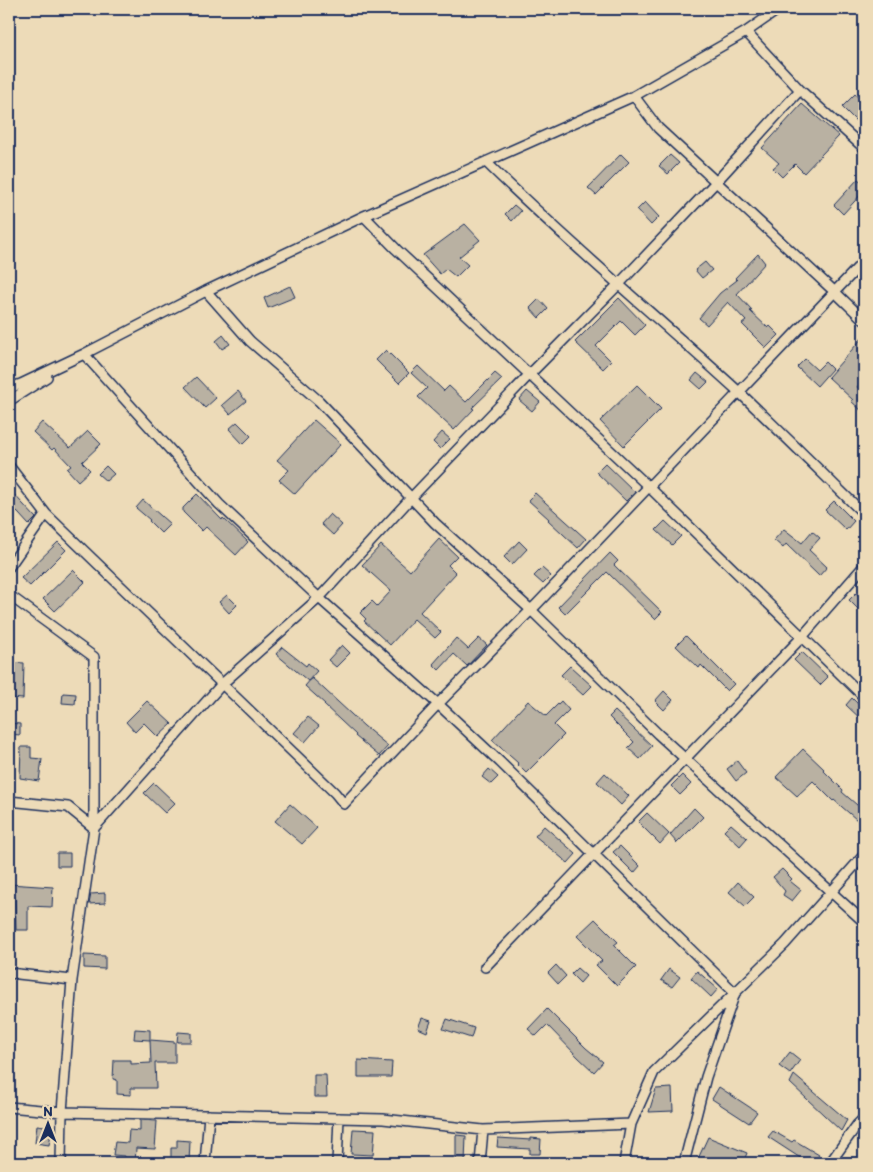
<svg xmlns="http://www.w3.org/2000/svg" width="873" height="1172" viewBox="0 0 873 1172" font-family="Itim,sans-serif">
<rect width="100%" height="100%" fill="#eddbb8"/>
<filter id="ink" filterUnits="userSpaceOnUse"><feTurbulence type="fractalNoise" baseFrequency=".02" numOctaves="2"/><feDisplacementMap in="SourceGraphic" scale="10" xChannelSelector="R" yChannelSelector="G"/><feConvolveMatrix kernelMatrix="1 2 1 2 8 2 1 2 1" color-interpolation-filters="sRGB"/></filter>
<g filter="url(#ink)">
<path fill="#b9b1a2" stroke="#1b2f5e" d="M855 94 864 104V129L842 107Z
M802 104 839 136 804 173 795 164 782 177 773 168 779 163 762 148Z
M621 154 629 162 596 195 588 188Z
M670 155 679 163 668 174 659 166Z
M858 179 864 184V191L843 214 834 205Z
M645 202 659 217 651 225 637 210Z
M514 205 521 211 512 221 505 214Z
M465 224 480 240 459 257 468 265 456 277 446 269 440 274 423 255Z
M758 254 765 263 737 294 752 310 750 311 768 328 770 326 779 335 766 348 742 324 746 321 728 302 707 325 699 318 720 293 737 280 735 278Z
M705 262 712 270 702 278 695 270Z
M290 286 295 297 268 308 264 298Z
M619 298 645 325 635 335 621 321 596 346 611 361 603 369 575 342Z
M539 299 548 309 539 318 530 308Z
M223 335 230 344 222 349 216 341Z
M864 336V378L857 387 864 394V413L851 401 853 400 828 377Z
M386 350 409 373 399 383 376 360Z
M805 359 817 370 825 362 832 369 817 386 797 367Z
M418 366 444 391 449 386 466 402 495 373 502 379 472 408 474 409 454 430 418 397 427 388 411 373Z
M697 373 708 382 701 389 691 380Z
M196 377 216 398 205 408 185 387Z
M637 385 661 409 624 446 600 421Z
M238 391 246 401 230 414 222 405Z
M527 391 540 402 532 411 519 400Z
M314 420 341 444 295 494 279 480 289 470 277 460Z
M42 422 70 448 88 431 101 444 82 462 90 470 78 481 67 469 71 466 54 448 52 450 33 432Z
M237 422 251 436 243 444 229 429Z
M442 432 450 439 440 449 433 442Z
M605 463 635 492 626 501 596 472Z
M106 466 114 474 106 481 98 474Z
M9 489 36 518 29 525 9 503Z
M535 493 586 539 578 548 548 520 549 519 528 500Z
M197 494 222 520 223 518 248 542 236 555 206 527 202 531 183 512V508Z
M143 500 170 524 161 533 149 521 150 520 136 508Z
M834 501 854 521 846 530 825 510Z
M330 514 342 525 333 535 321 524Z
M665 521 681 536 672 545 656 530Z
M784 529 802 543 812 531 820 538 809 550 827 567 819 576 786 544 783 548 774 540Z
M439 539 457 556 448 565 456 573 420 612 441 632 435 638 414 619 390 645 364 621 366 619 360 613 372 601 377 606 391 591 362 565 381 545 410 571Z
M519 541 527 549 512 565 504 557Z
M58 542 66 550 30 586 21 578Z
M610 553 618 561 614 565 662 612 655 619 607 572 565 614 558 607Z
M542 568 551 576 543 584 534 576Z
M73 570 85 582 55 611 43 599Z
M856 593 864 601V615L849 600Z
M227 595 237 605 229 613 219 602Z
M686 636 734 684 727 691 701 665 699 668 676 646Z
M456 638 468 649 479 638 487 645 467 666 454 654 439 670 433 664Z
M342 645 350 653 336 667 328 660Z
M282 647 306 666 308 663 317 671 308 681 276 654Z
M802 652 828 677 820 685 794 660Z
M9 662 24 663 23 699 10 698 12 673H9Z
M570 666 592 686 583 695 561 675Z
M312 678 364 726 388 746 379 756 355 736 356 735 324 705 325 704 305 686Z
M664 691 673 700 664 710 655 701Z
M63 693 76 694 75 704 62 703Z
M852 698 864 710V722L846 705Z
M147 701 172 724 158 737 144 723 135 732 126 722Z
M528 701 546 716 561 701 569 710 554 725 564 735 526 773 517 764 518 763 492 740Z
M615 711 652 746 640 759 628 748 634 742 609 717Z
M308 717 319 726 305 742 294 733Z
M9 723 20 724V735L9 734Z
M21 747H31V758L42 759 39 781 20 778Z
M803 749 824 769 823 770 843 790 842 792 864 811V826L834 800 833 801 813 781 797 796 776 777Z
M737 761 746 773 736 781 727 769Z
M489 769 498 777 491 784 482 777Z
M605 773 629 796 621 805 597 782Z
M682 775 691 784 680 795 671 786Z
M154 783 175 803 165 813 144 793Z
M290 804 317 828 302 844 275 821Z
M694 808 703 817 677 843 670 835Z
M647 813 669 834 660 844 638 822Z
M731 824 747 838 740 846 724 831Z
M544 826 576 854 568 863 535 836Z
M620 846 640 866 634 873 613 852Z
M57 853H70V866H57Z
M782 869 792 879 790 881 801 890 792 901 783 895 785 891 773 877Z
M738 882 754 897 745 906 729 892Z
M9 884 53 887 52 907 28 906V930H16L15 897H9Z
M105 893V903L89 904 91 894Z
M595 919 618 942 614 945 636 967 617 986 596 965 602 961 577 936Z
M84 955 105 956V969L84 968Z
M556 965 566 976 558 984 548 973Z
M577 968 586 976 580 983 571 974Z
M669 969 680 977 672 987 661 980Z
M697 971 718 989 711 997 691 978Z
M547 1009 586 1048 603 1062 594 1072 578 1057 547 1025 536 1036 528 1029Z
M422 1018 431 1021 427 1032 418 1028Z
M447 1019 474 1028 471 1038 443 1029Z
M135 1029 150 1030V1040L134 1039Z
M178 1032 191 1033V1042H177Z
M150 1040 175 1042V1063H155L156 1088H131V1095L117 1094V1080L113 1079 114 1060H131V1064L151 1063Z
M790 1052 800 1060 790 1074 779 1066Z
M358 1060 392 1062 391 1077H358Z
M314 1075H326L327 1097H314Z
M794 1075 847 1120 841 1131 790 1083Z
M719 1087 757 1112 749 1123 712 1099Z
M672 1088 673 1111 649 1112 656 1089Z
M140 1120 157 1121 155 1149 136 1148 135 1163H125V1156L113 1155 115 1142 128 1143 129 1130 140 1131Z
M37 1125 52 1127 49 1145 35 1143Z
M353 1129 375 1130 373 1155 351 1154Z
M773 1131 792 1142 794 1140 819 1155 813 1163H808L768 1137Z
M456 1135 466 1136 465 1163H456Z
M708 1137 747 1153 743 1163H696Z
M498 1138 531 1140V1138L541 1139 540 1154H530V1149L497 1147Z
M177 1140 190 1141 189 1163H171V1148H177Z"/>
<g fill="none" stroke-linecap="round" stroke-linejoin="round">
<g stroke="#1b2f5e" stroke-width="12">
<path id="minor" d="M746 32 800 90 864 148
M634 96 658 128 835 292 864 320
M486 162C567 242 655 315 739 392 781 432 822 473 864 514
M364 216 396 249 649 487 864 697
M206 291 250 341 319 401 435 523 531 610 658 734 864 922
M84 354 219 504 319 598 438 704 500 762 735 993 706 1077 684 1163
M9 388 21 384 84 354 206 291 364 216 634 96 746 32 779 9
M9 401 47 377
M9 466 46 514 335 793 344 804 438 704 537 604 864 261
M9 567 46 514
M9 595 94 657V828L72 980 62 1112 61 1163
M9 801 68 807 94 828 222 684 319 598 411 498 529 375 618 285 716 182 800 90
M485 967 802 637 864 566
M9 973 72 980
M9 1107 62 1112 383 1119 483 1130 631 1124
M205 1163 209 1115
M337 1163 339 1118
M480 1163 483 1130
M624 1163 631 1124 654 1072 785 944 864 855
M830 1163 857 1125 864 1118"/>
</g>
<use href="#minor" stroke="#eddbb8" stroke-width="9"/>
</g>
</g>
<rect width="873" height="1172" fill="none" stroke="#eddbb8" stroke-width="30"/>
<rect x="15" y="15" width="843" height="1142" fill="none" stroke="#1b2f5e" stroke-width="2" filter="url(#ink)"/>
<g transform="translate(48 1124)" stroke="#eddbb8" stroke-width="4" paint-order="stroke">
<path d="M0-4L9 19L0 12L-9 19Z" fill="#1b2f5e"/>
<text y="-8" font-size="14" font-weight="bold" text-anchor="middle" fill="#1b2f5e">N</text>
</g>
</svg>
